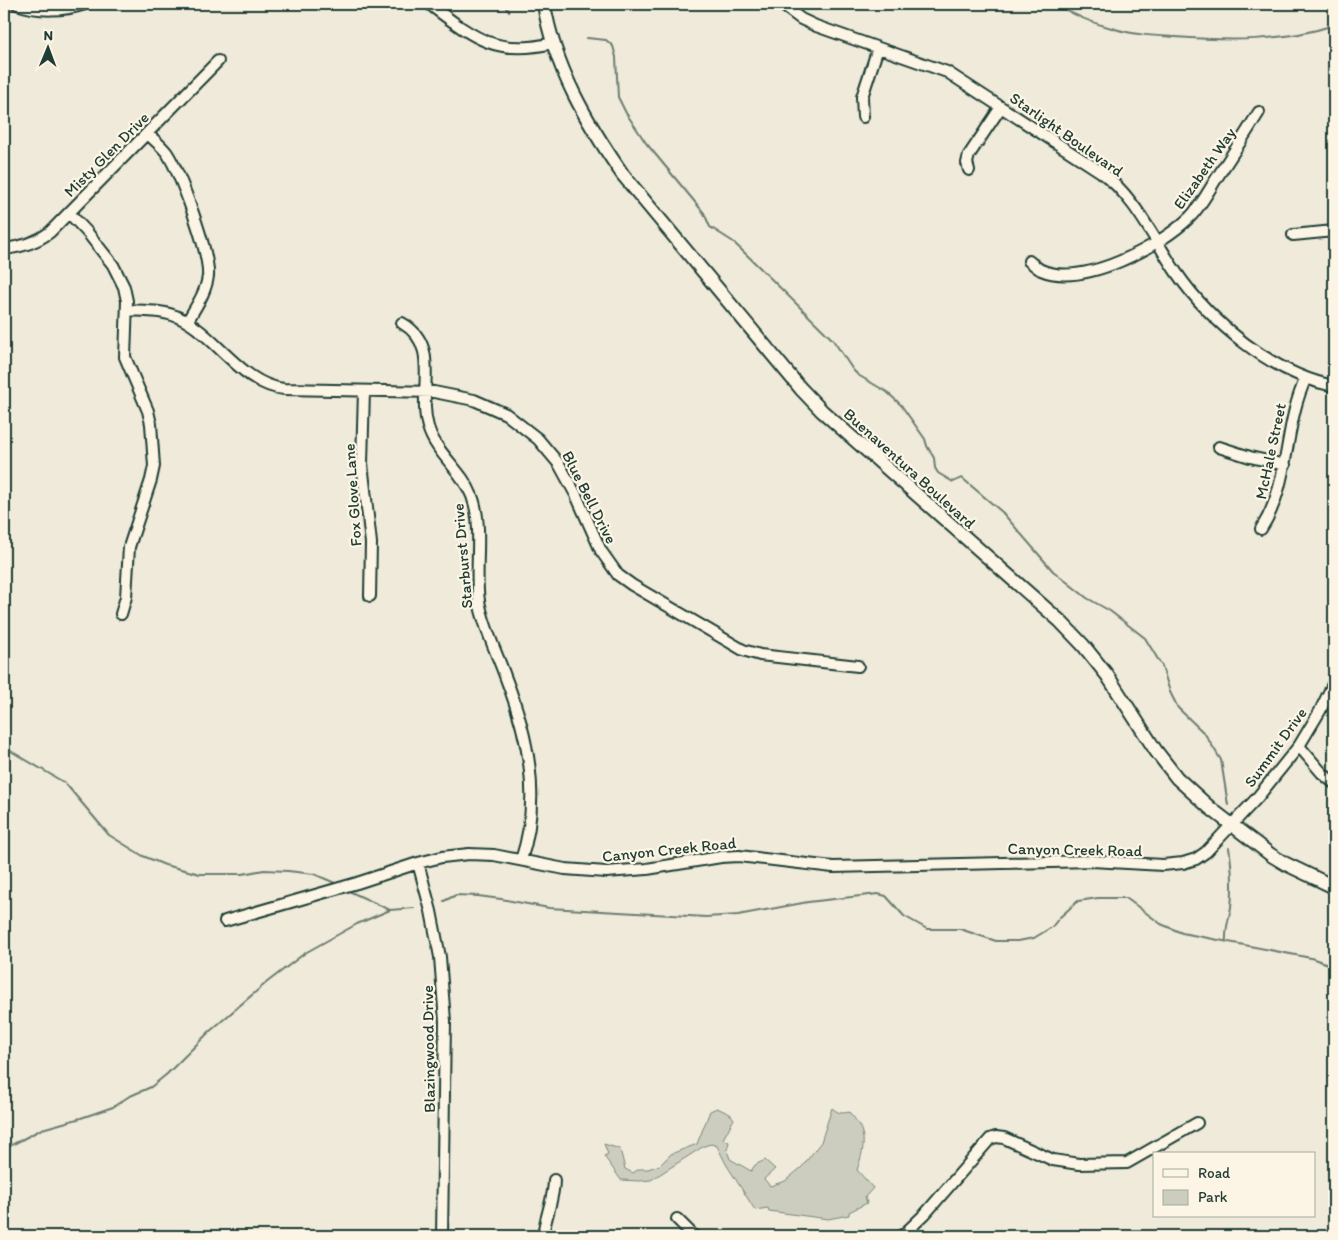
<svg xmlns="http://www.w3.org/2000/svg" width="1338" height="1240" viewBox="0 0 1338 1240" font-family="Itim,sans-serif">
<rect width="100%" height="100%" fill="#efeada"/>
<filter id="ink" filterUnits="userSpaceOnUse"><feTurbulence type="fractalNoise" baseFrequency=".02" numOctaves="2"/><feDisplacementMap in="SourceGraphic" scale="10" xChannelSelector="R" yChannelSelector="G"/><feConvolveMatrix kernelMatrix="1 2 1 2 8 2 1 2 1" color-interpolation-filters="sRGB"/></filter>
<g filter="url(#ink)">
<path fill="#cccdbf" stroke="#76857a" d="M717 1108 730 1114 734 1119 723 1139 729 1142 727 1150 730 1159 751 1171 755 1165 765 1160 775 1169 764 1179 770 1186 785 1181 802 1167 821 1142 832 1108C838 1113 841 1114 849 1112 868 1132 865 1146 857 1170L873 1188 865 1197 867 1203 849 1212V1215L828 1219 769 1211 768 1208 755 1210 726 1164 717 1146 711 1144 704 1146 651 1180 640 1181 621 1180 604 1156 608 1154 604 1144 620 1149 625 1169 633 1173 639 1169H648L660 1165 671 1154 697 1144 710 1111Z"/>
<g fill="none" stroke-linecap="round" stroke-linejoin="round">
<path stroke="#6c7d71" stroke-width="2" d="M503 4 509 11
M1056 4C1073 15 1095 24 1115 29 1135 35 1155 36 1175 37 1228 41 1283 42 1334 25
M587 38 606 40 613 46 616 57 618 97 626 113 646 143 704 213 710 227 732 241 750 258 833 340 853 370 858 375 887 392 901 405 925 439 927 446 934 458 935 468 938 473 953 482 962 478 1002 512 1053 571 1087 598 1110 611 1145 638 1162 666 1170 692 1178 708 1205 734 1221 760 1228 805
M4 747 65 783 109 835 143 856 165 865 200 874H242L264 870 288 871 314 874 335 883
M351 892 390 910
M444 901 456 895 478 896 501 899 549 908 706 917 738 915 808 902 878 894 886 896 904 916 927 929H960L996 941H1018L1034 938 1052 927 1059 918 1078 901 1098 898H1126L1161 924 1182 933 1311 958 1334 966
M1226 942C1225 928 1229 920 1231 907 1233 890 1232 865 1229 848
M4 1149 42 1129 81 1118 113 1107 128 1097 151 1087 167 1074 209 1032 266 983 305 953 357 924 390 910 414 908"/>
<g stroke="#1f3d34" stroke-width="14">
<path id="minor" d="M17 4C38 12 64 11 85 4
M429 4C473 37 495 57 553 43
M781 4 801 19 816 26 947 72 1101 172C1135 197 1153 238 1176 272 1211 323 1273 374 1334 386
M863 117 862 97 878 48
M148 134C154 140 162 146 167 153 180 173 210 253 208 276 206 293 195 308 187 322
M969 170 967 163 969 155 1001 107
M69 213 87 232 113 265 124 287 127 301 125 357 148 411 151 424 154 466 151 480 129 547 126 597 121 614
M1293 235 1334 231
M4 249C21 247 36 243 50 232L218 61
M1029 261C1033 264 1037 268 1041 270 1083 288 1161 246 1190 217 1201 206 1209 190 1218 176 1232 155 1246 133 1259 112
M127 310C144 311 164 310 180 318 216 335 242 385 284 389L434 392 474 400 506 414 538 439 559 464 576 495 601 551 618 575 632 585 743 650 760 655 858 666
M402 323C442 346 417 390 428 427 436 454 462 470 472 496 484 527 474 568 479 601 484 628 496 651 505 676 528 735 542 798 521 860
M364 391 362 463 371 543 370 596
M1219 447 1250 457 1285 465
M1261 529C1291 483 1283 426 1306 378
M1299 746 1322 773 1334 783
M418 863 431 911 440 957 445 1021 442 1236
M225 921 357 883 418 863 442 857 469 854 494 855 565 869 606 872 647 869 721 857 739 856 833 867 1092 861 1163 865 1183 863 1196 859 1206 852 1257 798 1299 746 1320 711 1334 682
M677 1219 694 1236
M543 1236C545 1217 554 1199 554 1180
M902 1236 925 1214 990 1139 996 1137 1004 1138 1053 1160 1079 1164 1127 1163 1197 1123"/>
</g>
<g stroke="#1f3d34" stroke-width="16">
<path id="major" d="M544 4C554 67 587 123 623 175L801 389 822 411 1060 621 1083 645 1107 675 1156 751 1177 778 1210 808 1271 855 1286 864 1334 887"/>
</g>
<use href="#minor" stroke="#fcf5e5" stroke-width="10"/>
<use href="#major" stroke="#fcf5e5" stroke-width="12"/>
</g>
</g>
<g text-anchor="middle" stroke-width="4.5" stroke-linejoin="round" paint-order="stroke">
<g font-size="16" fill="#1f3d34" stroke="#fcf5e5">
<text transform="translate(1067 134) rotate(35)" y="6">Starlight Boulevard</text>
<text transform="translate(106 154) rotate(-45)" y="6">Misty Glen Drive</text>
<text transform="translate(1204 168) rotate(-55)" y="6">Elizabeth Way</text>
<text transform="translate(1270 451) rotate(-78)" y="6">McHale Street</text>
<text transform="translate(910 468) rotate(42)" y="6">Buenaventura Boulevard</text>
<text transform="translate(352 495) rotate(-94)" y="6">Fox Glove Lane</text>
<text transform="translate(590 497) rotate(63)" y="6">Blue Bell Drive</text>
<text transform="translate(462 556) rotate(-95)" y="6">Starburst Drive</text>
<text transform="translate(1275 747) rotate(-54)" y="6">Summit Drive</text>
<text transform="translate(669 849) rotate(-6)" y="6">Canyon Creek Road</text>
<text transform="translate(1075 849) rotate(1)" y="6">Canyon Creek Road</text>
<text transform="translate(428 1049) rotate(-91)" y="6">Blazingwood Drive</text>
</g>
</g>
<rect width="1338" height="1240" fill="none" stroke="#fcf5e5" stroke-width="20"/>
<rect x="10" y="10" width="1318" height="1220" fill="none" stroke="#1f3d34" stroke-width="2" filter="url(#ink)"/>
<rect x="1153" y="1152" width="162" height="65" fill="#fcf5e5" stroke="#a4ab9e"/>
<rect x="1163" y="1169" width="25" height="8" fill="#fcf5e5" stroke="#a4ab9e"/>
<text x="1198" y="1178" font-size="15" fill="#1f3d34">Road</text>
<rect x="1163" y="1190" width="25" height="15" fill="#cccdbf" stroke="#a4ab9e"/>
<text x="1198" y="1202" font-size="15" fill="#1f3d34">Park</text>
<g transform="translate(48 48) rotate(1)" stroke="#fcf5e5" stroke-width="4" paint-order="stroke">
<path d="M0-4L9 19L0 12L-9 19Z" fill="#1f3d34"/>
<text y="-8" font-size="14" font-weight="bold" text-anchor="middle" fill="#1f3d34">N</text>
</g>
</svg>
